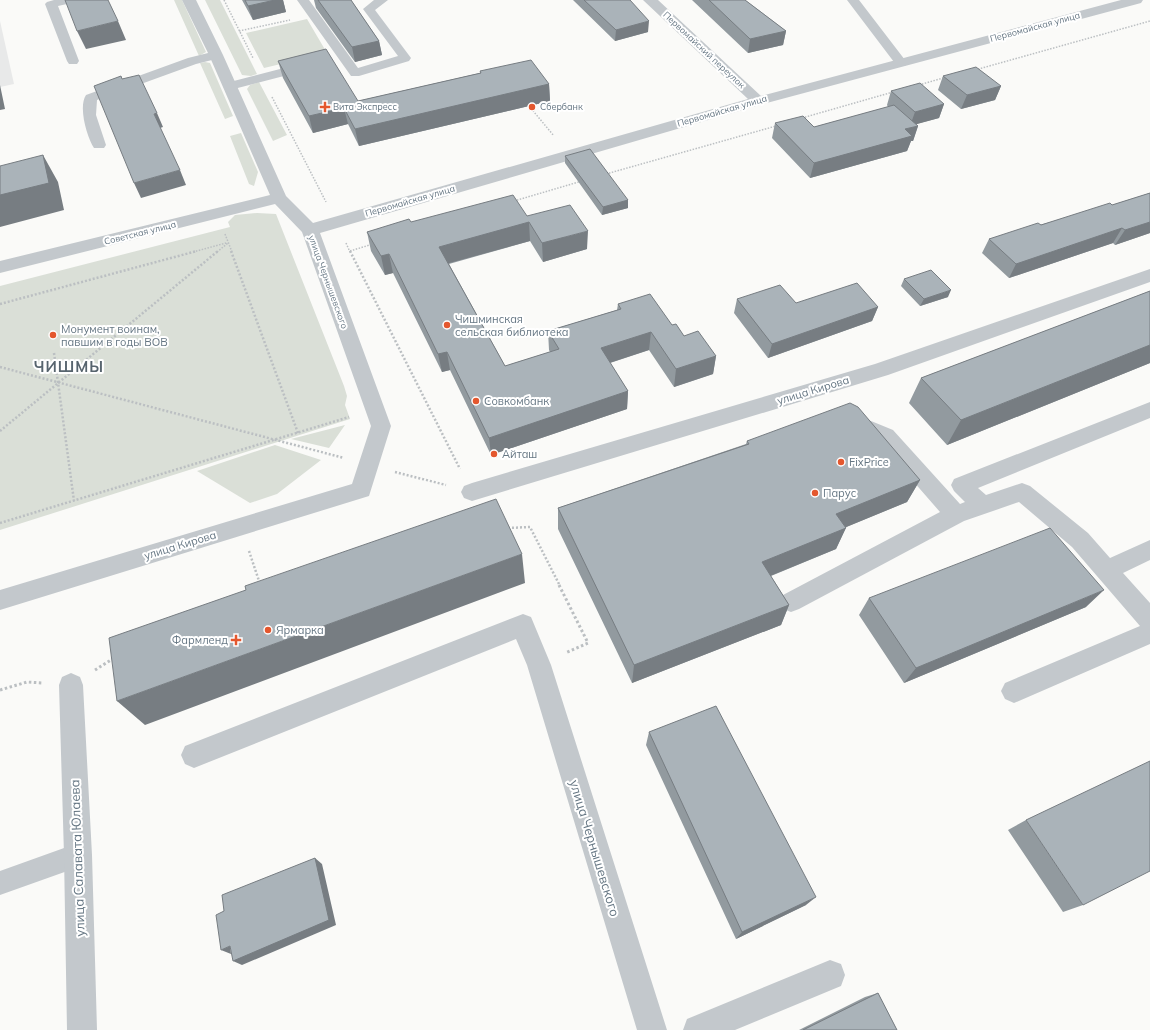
<svg xmlns="http://www.w3.org/2000/svg" width="1150" height="1030" viewBox="0 0 1150 1030" font-family="Mulish,sans-serif">
<rect width="100%" height="100%" fill="#fafaf8"/>
<path fill="#e8e9e9" d="M0 21 14 84 0 87Z"/>
<path fill="#dadfd7" d="M174 0H182L206 52 199 56Z
M205 0H220L257 74 251 76 242 75Z
M307 19 327 53 264 68 246 33Z
M205 62 210 63 233 116 225 119 200 63Z
M259 82 287 135 273 141 247 89 250 85Z
M241 133 258 172 254 186 249 184 230 136Z
M257 213 276 214 344 386 347 396 345 405 350 419 0 530V286L230 227 228 222 235 215Z
M345 425 329 448 291 439Z
M275 445 321 460 277 494 250 503 197 471Z"/>
<g fill="none" stroke-linecap="round" stroke-linejoin="round">
<path stroke="#bbbfc2" stroke-width="1.5" stroke-dasharray="1.5 1.5" stroke-linecap="butt" d="M224 0 253 58
M239 31 290 20
M975 70 1150 21
M919 85 943 78
M272 97 326 202
M529 106 554 136
M802 118 893 92
M606 174 776 126
M514 201 582 181
M225 234 232 252
M346 243 350 252
M350 251 373 244
M193 252 226 243
M217 252 228 243"/>
<path stroke="#bbbfc2" stroke-width="2.5" stroke-dasharray="2 2" stroke-linecap="butt" d="M231 251 298 433
M350 251 460 469
M0 304 197 251
M54 353 74 501
M0 367 344 458
M0 431 218 251
M395 472 446 485
M0 523 349 417
M508 528 530 527 560 586
M249 551 260 584"/>
<path stroke="#bbbfc2" stroke-width="3" stroke-dasharray="2.5 2.5" stroke-linecap="butt" d="M559 585 588 643 565 653
M95 670 114 658
M0 690 27 682 42 683"/>
<path fill="#c3c8cc" fill-rule="evenodd" d="M54 0H78L76 2 58 6 79 61 77 64H69L67 61 45 4 47 2Z
M297 0H309L358 68 398 56 363 9 374 0H388L375 10 411 58 409 61 359 76H351Z
M847 0H859L905 60 907 63 905 66H897Z
M216 51 220 52 222 55 220 58 196 64 97 100 96 115 106 145 104 148H94C87 137 78 107 86 95L188 58Z
M307 62 311 63 313 66 311 69 230 90 226 89 224 86 226 83Z
M78 843 87 846 90 855 87 864 0 895V871Z"/>
<path fill="#c3c8cc" fill-rule="evenodd" d="M182 0H196L223 55 286 196 313 223 748 99 643 0H658L761 96 1121 0H1143L1141 3 763 104 320 233 391 426 369 496 0 610V590L352 484 371 426 302 232 275 204 0 273V261L270 195 209 55Z
M1150 269V282L888 375 472 501 464 498 461 492 464 486 472 483 875 364Z
M1150 402V418L978 488 986 495 1022 483 1030 486 1088 533 1110 558 1150 540V560L1123 573 1150 603V644L1014 703 1005 699 1001 691 1005 683 1140 626 1072 547 1019 502 964 521 799 609 791 612 783 609 779 602 783 595 940 512 879 442 847 428 844 422 847 416 854 414 893 430 960 504 965 502 954 491 951 485 954 479Z
M523 614 531 617 551 665 667 1030H637L527 665 516 639 194 768 185 764 181 755 185 746Z
M71 673 80 677 83 685 92 855 97 1030H67L64 855 59 685 62 677Z
M830 960 841 964 845 975 841 986 735 1030H683L687 1019Z"/>
</g>
<path fill="#929a9f" d="M242 0H283L286 12 253 20Z
M314 0H351L379 41 382 55 355 62 316 8Z
M573 0H630L648 32 615 41Z
M692 0H745L786 31 783 45 748 53Z
M278 61 358 101 480 73V71L549 84 550 101 359 146 348 124 313 133 283 78Z
M943 76 1001 86 995 100 961 109 938 90Z
M891 91 944 104 939 118 916 124 918 126 913 141H911L907 151 810 178 772 138 775 123 814 127 888 107 887 105Z
M565 156 628 200V208L602 215 565 163Z
M1150 193V233L1115 245 1113 243 1009 278 982 253 989 239 1112 205Z
M527 216 587 249 543 262 530 241 449 264 505 366 550 352 549 350 548 331 617 310 618 304 672 325 684 336 716 356 713 374 674 387 649 350 610 363 628 391 627 409 491 455 450 370 442 372 393 273 385 275 371 251 367 232 411 222Z
M904 279 948 297 920 306 901 286Z
M1150 291V363L947 445 909 403 921 378Z
M737 299 796 303 878 307 872 321 768 358 734 313Z
M747 441 920 480 907 502 846 527 836 549 771 576 789 605 781 625 632 683 558 529V508L746 444Z
M869 598 1086 607 904 683 859 615Z
M649 732 806 905 736 939 646 745Z
M1026 820 1083 905 1063 912 1008 830Z
M878 993 897 1030H799L865 997Z"/>
<path fill="#777d82" d="M275 0H283L286 12 253 20 248 6Z
M118 21 126 40 86 49 77 31Z
M649 21 648 32 615 41 616 30Z
M786 31 783 45 748 53 750 39Z
M379 41 382 55 355 62 352 47Z
M549 84 550 101 359 146 355 129Z
M0 85 5 109 0 110Z
M1001 86 995 100 961 109 967 95Z
M944 104 939 118 910 126 915 112Z
M344 108 348 124 313 133 309 116Z
M157 113 163 127 160 128 154 114Z
M918 126 913 141H911L907 151 810 178 814 163 905 129Z
M43 155 58 182 64 210 0 227V195Z
M180 170 186 185 141 198 134 183Z
M628 200V208L602 215 603 207Z
M529 222 530 241 442 265 439 247Z
M1150 222V233L1115 245 1125 230Z
M1122 228 1113 243 1009 278 1016 264Z
M588 231 587 249 543 262 542 243Z
M389 254 393 273 385 275 381 256Z
M951 290 948 297 920 306 924 299Z
M878 307 872 321 768 358 772 344Z
M651 332 649 350 600 366 601 348Z
M1150 345V363L947 445 961 420Z
M447 352 450 370 442 372 438 354Z
M716 356 713 374 674 387 676 369Z
M628 391 627 409 491 455 489 438Z
M920 480 907 502 827 535 836 514Z
M846 528 836 549 755 582 762 562Z
M522 554 525 583 145 725 117 701Z
M1104 590 1086 607 904 683 916 668Z
M789 605 781 625 632 683 634 665Z
M315 858 322 864 336 925 242 965 233 961Z
M816 897 806 905 736 939 742 932Z
M230 946 231 954 221 950Z"/>
<path fill="#aab3b9" stroke="#777d82" d="M65 0H108L118 21 77 31Z
M245 0H275L248 6Z
M318 0H351L379 41 352 47Z
M584 0H630L649 21 616 30Z
M709 0H745L786 31 750 39Z
M326 49 358 101 481 73 480 71 531 60 549 84 355 129 344 108 309 116 278 61Z
M976 67 1001 86 967 95 943 76Z
M139 75 157 113 154 114 180 170 134 183 94 86 121 76 122 79Z
M920 83 944 104 915 112 891 91Z
M894 105 918 126 905 129 912 136 814 163 775 123 803 116 814 127Z
M590 149 628 200 603 207 565 156Z
M43 155 49 183 0 195V166Z
M1150 193V222L1125 230 1122 228 1016 264 989 239 1038 223 1041 225 1110 203 1112 205Z
M513 195 527 216 570 205 588 231 542 243 529 222 439 247 505 366 559 349 548 331 621 309 618 304 650 294 672 325 676 324 684 336 698 331 716 356 676 369 651 332 601 348 628 391 489 438 447 352 438 354 389 254 381 256 367 232 409 219 411 222Z
M931 270 951 290 924 299 904 279Z
M857 283 878 307 772 344 737 299 780 285 796 303Z
M1150 291V345L961 420 921 378Z
M850 403 858 407 920 480 836 514 846 528 762 562 789 605 634 665 558 508 749 444 747 441Z
M496 499 522 554 117 701 109 638 246 590 245 586Z
M1050 528 1104 590 916 668 869 598Z
M716 706 816 897 742 932 649 732Z
M1150 761V871L1083 905 1026 820Z
M315 858 329 920 233 961 230 946 221 950 216 915 224 911 222 895Z
M878 993 897 1030H803Z"/>
<g fill="#e4572e" stroke="#fff" stroke-width="1.5">
<path d="M323 101h4v4h4v4h-4v4h-4v-4h-4v-4h4z"/>
<circle cx="532" cy="107" r="4"/>
<circle cx="447" cy="325" r="4"/>
<circle cx="53" cy="335" r="4"/>
<circle cx="476" cy="401" r="4"/>
<circle cx="494" cy="454" r="4"/>
<circle cx="841" cy="462" r="4"/>
<circle cx="815" cy="493" r="4"/>
<circle cx="268" cy="630" r="4"/>
<path d="M234 634h4v4h4v4h-4v4h-4v-4h-4v-4h4z"/>
</g>
<g text-anchor="middle" stroke-width="4" stroke-linejoin="round" paint-order="stroke">
<g font-size="9" fill="#657683" stroke="#fff">
<text transform="translate(1035 27) rotate(-15)" y="3">Первомайская улица</text>
<text transform="translate(704 50) rotate(43)" y="3">Первомайский переулок</text>
<text transform="translate(722 111) rotate(-16)" y="3">Первомайская улица</text>
<text transform="translate(410 201) rotate(-16)" y="3">Первомайская улица</text>
<text transform="translate(140 233) rotate(-14)" y="3">Советская улица</text>
<text transform="translate(328 282) rotate(70)" y="3">улица Чернышевского</text>
</g>
<g font-size="9" fill="#657683" stroke="#fff" text-anchor="start">
<text x="333" y="110">Вита Экспресс</text>
<text x="540" y="110">Сбербанк</text>
</g>
<g font-size="11" fill="#657683" stroke="#fff" text-anchor="start">
<text x="455" y="323">Чишминская<tspan x="455" dy="13">сельская библиотека</tspan></text>
<text x="61" y="333">Монумент воинам,<tspan x="61" dy="13">павшим в годы ВОВ</tspan></text>
<text x="484" y="405">Совкомбанк</text>
<text x="502" y="458">Айташ</text>
<text x="849" y="466">FixPrice</text>
<text x="823" y="497">Парус</text>
<text x="276" y="634">Ярмарка</text>
<text x="228" y="644" text-anchor="end">Фармленд</text>
</g>
<g font-size="11" fill="#657683" stroke="#fff">
<text transform="translate(813 390) rotate(-17)" y="4">улица Кирова</text>
<text transform="translate(180 545) rotate(-17)" y="4">улица Кирова</text>
</g>
<g font-size="13" fill="#657683" stroke="#fff">
<text transform="translate(595 848) rotate(73)" y="5">улица Чернышевского</text>
<text transform="translate(77 858) rotate(-92)" y="5">улица Салавата Юлаева</text>
</g>
<g font-size="15" font-weight="bold" letter-spacing="1" fill="#57646e" stroke="#fff">
<text x="69" y="372">ЧИШМЫ</text>
</g>
</g>
</svg>
